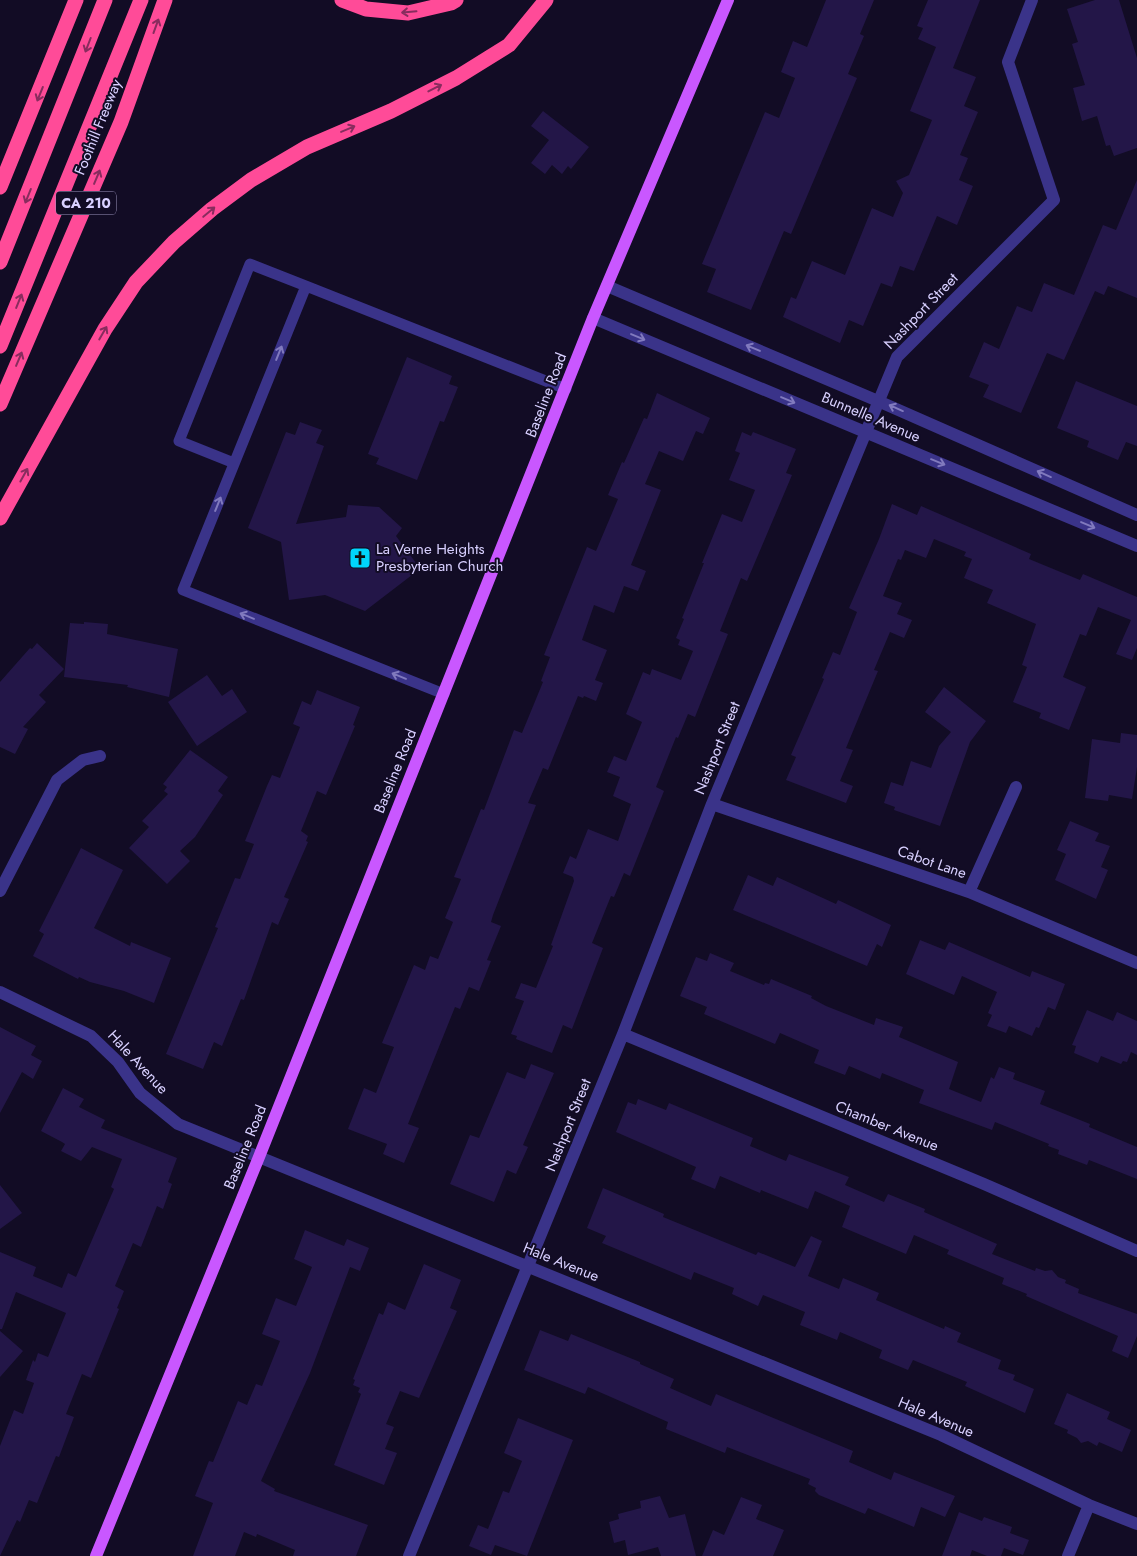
<svg xmlns="http://www.w3.org/2000/svg" width="1137" height="1556" viewBox="0 0 1137 1556" font-family="Jost,sans-serif">
<rect width="100%" height="100%" fill="#120c25"/>
<path fill="#231648" d="M826 0H874L860 34 864 36 848 74 857 78 791 234 784 231 751 310 707 292 716 269 702 264 765 112 779 118 795 78 781 72 793 41 807 47Z
M928 0H980L953 68 976 77 964 106 978 112 960 155 968 158 959 180 973 186 957 225 937 216 914 271 900 266 892 287 881 283 863 326 849 320 840 343 783 317 791 297 796 299 812 261 845 275 872 208 893 217 903 193 896 181 909 175 932 120 910 111 936 47 918 39 923 28 917 26Z
M1095 0H1119L1137 58V148L1114 156 1110 145 1106 146 1097 116 1082 121 1073 88 1085 85 1072 44 1078 42 1067 9Z
M543 111 589 147 571 169 568 166 562 174 552 165 545 174 531 163 549 140 531 126Z
M1137 180V298L1108 286 1104 295 1095 291 1064 360 1047 353 1021 413 983 397 989 385 969 377 984 342 999 349 1017 306 1032 312 1044 283 1074 295 1103 225 1116 230Z
M407 357 452 376 449 384 458 387 444 422 440 421 417 480 376 464 379 458 368 454Z
M1076 381 1137 406V446L1126 442 1118 460 1087 447 1089 441 1057 428Z
M657 393 710 418 703 434 696 431 683 461 659 451 645 484 661 490 631 565 646 571 638 591 624 586 614 613 594 605 582 640 607 650 595 680 603 683 596 701 584 696 583 698 578 696 548 770 543 768 528 803 536 805 493 915 491 922 501 926 487 960 491 961 479 991 469 987 460 1009 455 1007 408 1124 419 1128 404 1163 383 1154 387 1144 348 1129 364 1088 376 1093 394 1047 382 1043 414 965 425 970 430 956 438 959 453 922 445 918 461 879 454 877 481 809 484 810 514 730 522 733 543 682 541 681 550 657 544 655 565 602 587 547 596 551 618 499 608 495 622 462 624 463 644 418 647 419Z
M300 422 322 430 316 443 324 446 296 524 346 517 348 505 379 507 402 528 396 536 416 563 407 569 412 575 365 611 325 595 289 600 281 542 248 528 286 432 295 435Z
M742 432 751 436 753 432 796 449 786 473 792 475 747 581 741 578 720 631 728 634 695 717 688 714 678 738 676 737 656 787 664 791 630 876 624 873 614 897 611 896 592 943 603 948 572 1029 563 1025 552 1053 516 1039 517 1036 511 1034 524 1001 515 998 521 983 536 988 553 946 551 945 574 881 573 877 563 873 570 856 576 859 588 829 618 841 631 804 613 796 620 777 607 772 614 756 626 761 642 722 626 714 643 672 650 675 652 669 681 680 693 651 678 645 680 640 676 638 684 619 682 618 704 563H702L722 514 742 522 755 490 729 480 740 453 735 451Z
M892 504 917 515 921 506 1031 554 1029 559 1080 580 1083 574 1137 597V648L1132 660 1116 654 1131 620 1098 607 1086 636 1080 634 1063 677 1086 687 1069 730 1039 718 1041 713 1013 702 1027 667 1022 665 1036 624 987 603 993 590 964 578 972 559 964 556 966 552 934 539 926 558 905 550 901 560 898 559 883 596 902 603 897 614 912 620 904 638 890 632 874 670 878 671 846 748 853 750 840 781 853 786 846 803 786 780 796 757 791 755 824 679 822 678 833 652 840 655 857 612 849 608 879 539Z
M84 622 108 624 107 634 178 649 169 697 127 687 128 685 64 677 70 623 84 624Z
M37 643 64 669 39 695 46 702 23 727 28 729 15 754 0 747V682L30 648 32 649Z
M207 675 222 696 232 689 247 712 197 746 168 702Z
M944 687 986 721 970 742 940 826 894 810 895 807 884 803 891 782 903 786 911 761 931 768 939 746 951 732 925 712Z
M317 690 360 707 353 725 355 726 326 795 317 791 301 831 308 836 306 841 308 842 284 897 289 899 278 925 272 922 244 1000 241 999 222 1046 214 1042 203 1069 166 1054 218 928 215 927 235 878 240 879 254 844 245 841 267 786 272 775 280 778 300 727 293 724 302 701 311 705Z
M1121 733 1137 735V767L1132 799 1109 795 1108 801 1085 798 1092 739 1120 743Z
M190 750 228 777 218 791 223 795 195 837 180 851 190 861 167 884 129 848 149 827 142 821 168 794 164 791 167 787 163 784Z
M1070 821 1099 833 1095 841 1110 846 1101 867 1108 870 1096 899 1055 880 1066 854 1057 850Z
M81 848 123 870 94 928 130 946 131 942 171 958 154 1003 124 991 90 982 79 977 78 979 33 956 44 934 39 931Z
M748 875 773 886 777 877 836 904 838 900 891 925 882 947 877 944 867 966 733 910Z
M920 940 945 950 949 942 1030 977 1032 971 1065 984 1055 1010 1048 1007 1039 1028 1036 1027 1032 1036 1009 1026 1006 1033 987 1026 992 1015 988 1013 997 992 962 976 954 995 906 974Z
M710 953 734 963 730 971 764 985 765 983 769 984 771 979 812 996 811 998 826 1006 874 1025 876 1018 903 1027 899 1037 958 1062 949 1089 981 1102 991 1077 994 1079 999 1067 1015 1073 1013 1079 1045 1091 1040 1104 1090 1124 1089 1127 1137 1147V1179L1089 1160 1087 1165 1058 1154 1059 1150 1048 1146 1049 1144 995 1122 992 1130 919 1103 924 1090 882 1073 880 1079 849 1066 845 1075 814 1063 819 1050 780 1033 775 1044 704 1014 707 1007 680 996 696 957 707 961Z
M1087 1010 1113 1021 1117 1012 1137 1021V1055L1131 1052 1127 1062 1123 1061 1121 1064 1101 1056 1098 1063 1074 1053 1076 1046 1072 1045Z
M0 1027 36 1046 31 1055 42 1061 33 1079 22 1072 0 1113Z
M531 1064 554 1073 523 1145 528 1147 516 1174 507 1170 494 1202 450 1184 470 1135 479 1138 507 1072 525 1079Z
M63 1088 84 1099 79 1107 105 1120 101 1128 177 1158 168 1182 172 1184 163 1209 157 1206 141 1247 133 1243 115 1286 124 1291 117 1308 119 1309 91 1378 82 1374 66 1414 74 1417 59 1457 56 1456 37 1503 29 1500 20 1522 17 1520 0 1556V1446L14 1410 23 1414 34 1383 26 1380 33 1360 35 1362 38 1353 48 1357 66 1313 16 1292 2 1329H0V1252L36 1267 33 1276 62 1288 68 1273 76 1277 114 1189 111 1187 122 1159 92 1147 81 1161 61 1151 65 1144 62 1142 41 1131Z
M638 1099 666 1110 669 1103 753 1138 750 1146 786 1161 789 1154 849 1177 845 1185 884 1202 888 1194 925 1209 924 1212 997 1244 992 1254 1035 1271 1036 1268 1045 1271 1052 1270 1058 1277 1066 1280 1065 1283 1079 1289 1078 1293 1137 1314V1336L1128 1358 1112 1351 1118 1336 1026 1296 1027 1294 1002 1284 1004 1278 947 1254 949 1250 914 1235 906 1254 842 1227 850 1206 815 1191 808 1209 761 1190 760 1193 720 1176 715 1189 691 1179 696 1167 616 1132 628 1102 636 1105Z
M0 1185 22 1213 0 1229Z
M603 1188 664 1214 663 1217 756 1255 758 1252 795 1267 811 1236 822 1241 808 1276 839 1289 843 1278 879 1293 876 1300 944 1329 945 1326 961 1333 957 1342 1001 1360 998 1369 1015 1375 1013 1380 1034 1389 1025 1413 965 1386 967 1382 913 1360 908 1370 879 1358 882 1350 840 1332 837 1340 800 1325 805 1312 763 1295 758 1306 732 1294 734 1288 694 1272 691 1280 602 1243 606 1236 587 1228Z
M305 1230 344 1246 347 1239 369 1248 360 1271 350 1267 310 1373 261 1481 275 1489 274 1491 368 1525 356 1556H293L295 1550 257 1534 256 1537 244 1532 235 1556H193L213 1503 195 1496 209 1461 213 1462 238 1401 247 1405 256 1384 262 1386 280 1341 262 1334 276 1298 296 1306 312 1267 294 1259Z
M424 1264 461 1280 450 1308 457 1311 419 1398 400 1391 386 1424 394 1427 385 1449 397 1453 384 1485 334 1465 361 1394 358 1392 360 1388 353 1385 355 1380 353 1379 379 1313 383 1315 388 1302 405 1310Z
M540 1330 568 1341 571 1334 640 1362V1364L674 1379 670 1388 711 1406 716 1394 853 1451 849 1462 891 1480 894 1472 955 1496 945 1517 921 1507 914 1527 868 1508 865 1514 819 1495 815 1491 816 1488 808 1484 810 1479 727 1447 725 1453 666 1429 668 1422 588 1387 585 1394 524 1370Z
M0 1331 23 1351 0 1377Z
M1067 1393 1110 1412 1107 1419 1131 1430 1122 1452 1099 1442 1097 1446 1088 1441 1081 1443 1077 1438 1067 1433 1068 1430 1054 1424Z
M518 1418 573 1440 527 1556 495 1545 491 1555 469 1546 478 1525 488 1529 503 1491 509 1493 522 1461 504 1453Z
M660 1496 669 1518 685 1514 696 1556H661L658 1547 628 1555 625 1540 614 1543 609 1522 619 1519 618 1514 641 1508 640 1501Z
M741 1497 762 1505 756 1519 784 1530 773 1556H702L713 1530 724 1535Z
M959 1512 982 1521 984 1517 1012 1527 1010 1533 1029 1540 1023 1555 1004 1548 1001 1556H987L972 1550 970 1556H942Z"/>
<g fill="none" stroke-linecap="round" stroke-linejoin="round">
<path stroke="#3a3389" stroke-width="11" d="M234 463 179 441 250 264 306 286
M444 694 183 590 306 286 566 389"/>
<path stroke="#3a3389" stroke-width="12" d="M607 286 878 401 1137 515
M593 318 1137 546
M712 804 969 892 1137 963
M0 891 57 780 83 760 100 756
M969 892 1016 787
M0 992 91 1036 118 1062 140 1093 178 1124 941 1435 1089 1505 1137 1524
M623 1034 984 1184 1137 1251
M409 1556 623 1034 712 804 897 357 1054 200 1008 62 1032 0
M1068 1556 1089 1505"/>
<path stroke="#c957ff" stroke-width="12" d="M96 1556 259 1157 593 318 728 0"/>
<path stroke="#ff4b98" stroke-width="15" d="M342 0 366 9 408 13 451 3 456 0
M0 187 76 0
M0 262 105 0
M0 346 141 0
M0 404 121 122 165 0
M0 518 105 329 136 282 174 242 212 209 251 180 307 147 391 111 456 78 509 45 546 0"/>
</g>
<defs><path id="oneway-shaft" d="M-6 0H5M1.5-3L5.5 0L1.5 3" fill="none" stroke-width="1.6" stroke-linecap="round" stroke-linejoin="round" transform="scale(1.25)"/></defs>
<g stroke="#882c5e">
<use href="#oneway-shaft" transform="translate(409 12) rotate(175)"/>
<use href="#oneway-shaft" transform="translate(156 26) rotate(-70)"/>
<use href="#oneway-shaft" transform="translate(88 45) rotate(111)"/>
<use href="#oneway-shaft" transform="translate(435 88) rotate(-27)"/>
<use href="#oneway-shaft" transform="translate(40 94) rotate(112)"/>
<use href="#oneway-shaft" transform="translate(348 129) rotate(-23)"/>
<use href="#oneway-shaft" transform="translate(97 177) rotate(-67)"/>
<use href="#oneway-shaft" transform="translate(28 196) rotate(112)"/>
<use href="#oneway-shaft" transform="translate(209 212) rotate(-40)"/>
<use href="#oneway-shaft" transform="translate(19 301) rotate(-68)"/>
<use href="#oneway-shaft" transform="translate(103 333) rotate(-60)"/>
<use href="#oneway-shaft" transform="translate(19 359) rotate(-67)"/>
<use href="#oneway-shaft" transform="translate(24 475) rotate(-61)"/>
</g>
<g stroke="#817abe">
<use href="#oneway-shaft" transform="translate(638 337) rotate(23)"/>
<use href="#oneway-shaft" transform="translate(753 348) rotate(-157)"/>
<use href="#oneway-shaft" transform="translate(279 353) rotate(-68)"/>
<use href="#oneway-shaft" transform="translate(788 400) rotate(23)"/>
<use href="#oneway-shaft" transform="translate(896 408) rotate(-156)"/>
<use href="#oneway-shaft" transform="translate(938 462) rotate(22)"/>
<use href="#oneway-shaft" transform="translate(1044 474) rotate(-156)"/>
<use href="#oneway-shaft" transform="translate(218 504) rotate(-68)"/>
<use href="#oneway-shaft" transform="translate(1088 525) rotate(23)"/>
<use href="#oneway-shaft" transform="translate(247 616) rotate(-158)"/>
<use href="#oneway-shaft" transform="translate(399 676) rotate(-158)"/>
</g>
<defs>
<g id="church-square" transform="scale(1.125)"><rect x="-9" y="-9" width="18" height="18" rx="4" fill="#00d5fb" stroke="#120c25"/><path d="M-1.2-6h2.4v3.5h3.3v2.4h-3.3V6h-2.4V-.1h-3.3v-2.4h3.3Z" fill="#111"/></g>
</defs>
<g fill-rule="evenodd">
<use href="#church-square" x="360" y="558"/>
</g>
<g text-anchor="middle" stroke-width="4" stroke-linejoin="round" paint-order="stroke">
<rect fill="#120c25" stroke="#9d95be" stroke-width="1" x="56" y="191.5" width="60" height="23" rx="4"/>
<g font-size="14" font-weight="bold" fill="#d8d0ff">
<text x="86" y="208">CA 210</text>
</g>
<g font-size="15" fill="#d8d0ff" stroke="#120c25">
<text transform="translate(98 127) rotate(-68)" y="5">Foothill Freeway</text>
<text transform="translate(921 311) rotate(-46)" y="5">Nashport Street</text>
<text transform="translate(546 395) rotate(-69)" y="5">Baseline Road</text>
<text transform="translate(871 417) rotate(23)" y="5">Bunnelle Avenue</text>
<text transform="translate(717 748) rotate(-68)" y="5">Nashport Street</text>
<text transform="translate(395 771) rotate(-68)" y="5">Baseline Road</text>
<text transform="translate(932 862) rotate(19)" y="5">Cabot Lane</text>
<text transform="translate(138 1062) rotate(47)" y="5">Hale Avenue</text>
<text transform="translate(568 1125) rotate(-68)" y="5">Nashport Street</text>
<text transform="translate(887 1126) rotate(22)" y="5">Chamber Avenue</text>
<text transform="translate(245 1147) rotate(-68)" y="5">Baseline Road</text>
<text transform="translate(561 1262) rotate(22)" y="5">Hale Avenue</text>
<text transform="translate(936 1417) rotate(23)" y="5">Hale Avenue</text>
</g>
<g font-size="15" fill="#d8d0ff" stroke="#120c25" text-anchor="start">
<text x="376" y="554">La Verne Heights<tspan x="376" dy="17">Presbyterian Church</tspan></text>
</g>
</g>
</svg>
